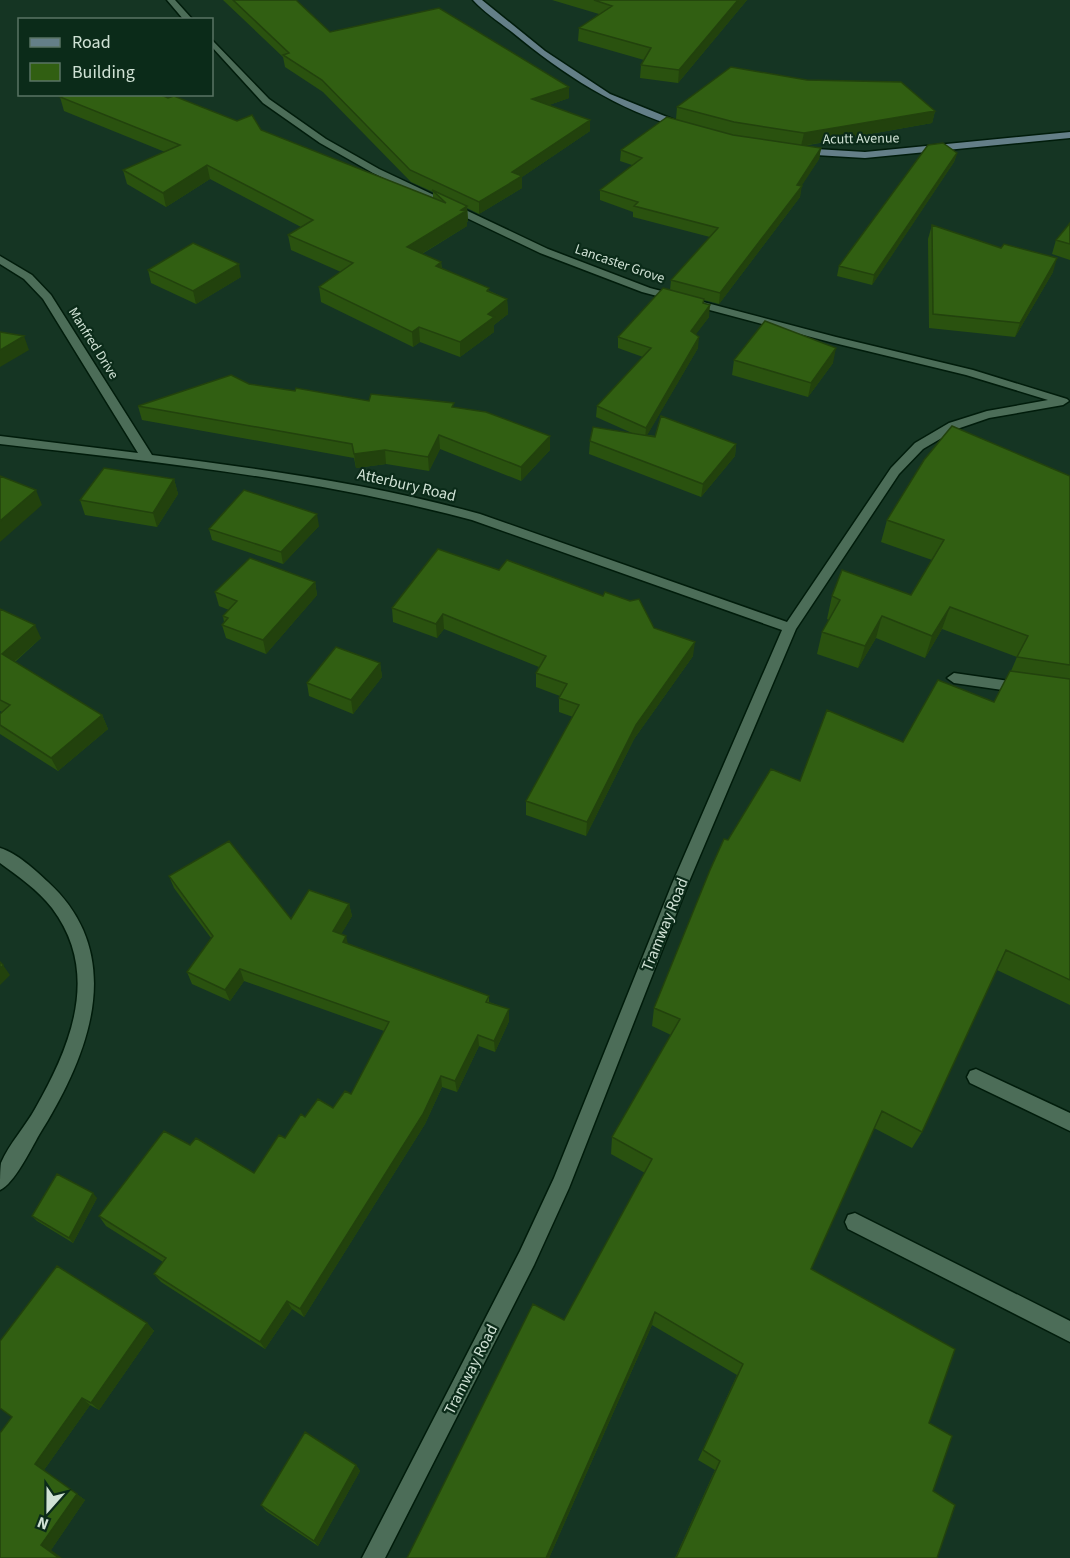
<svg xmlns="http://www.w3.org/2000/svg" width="1070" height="1558" viewBox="0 0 1070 1558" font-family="'Source Sans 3',sans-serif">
<rect width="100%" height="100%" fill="#153523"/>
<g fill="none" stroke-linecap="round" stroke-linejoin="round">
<g stroke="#001c0b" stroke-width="3">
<path id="lane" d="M954 673 1023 683 1030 688 1023 693 954 683 947 678Z
M976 1069 1070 1113V1131L970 1083 967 1077 970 1071Z
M855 1213 1070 1321V1342L848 1229 845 1222 848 1215Z"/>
</g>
<g stroke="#001c0b" stroke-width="3">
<path id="street" d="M167 0H175L193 20H184Z
M212 40 269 99 326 139 379 169 548 249 650 288 836 337 973 370 1067 399 1069 401 1063 405 989 418 957 429 923 449 899 474 796 629 688 884 569 1188 534 1265 385 1558H362L520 1251 554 1178 672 884 782 630 472 520C318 479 158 462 0 444V436L138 453 43 299 24 279 0 264V256L32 275 51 295 152 455C262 469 373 484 480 514L787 622 891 468 915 443 949 423 987 411 1048 400 966 375 830 342 642 292 540 253 373 173 320 143 263 103 212 47Z
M0 848C17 853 35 870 48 882 129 956 88 1057 39 1135 31 1149 14 1184 0 1190 0 1182 0 1170 1 1163 9 1144 25 1127 35 1109 71 1046 101 973 52 908 38 890 18 876 0 863Z"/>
</g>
<g stroke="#001c0b" stroke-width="3">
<path id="secondary" d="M473 0H482L545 51 610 94 687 125 682 128C617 110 563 74 512 32 499 22 484 12 473 0Z
M1070 132V138L865 158 799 154 794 151 799 148 865 152Z"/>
</g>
<use href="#lane" fill="#4c6d58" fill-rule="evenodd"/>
<use href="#street" fill="#4c6d58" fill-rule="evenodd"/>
<use href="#secondary" fill="#647f88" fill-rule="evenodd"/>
</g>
<path fill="#2a520f" d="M223 0H296L330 32 569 98 549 105 590 131 522 177V188L479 214 467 208 468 221 467 222V226L422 254 441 262 442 269 507 299 508 314 494 325V332L460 357 420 342 413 347 321 302 319 287 341 272 291 250 288 235 301 227 210 179 166 207 127 184 123 170 165 152 64 111 60 97 261 130 433 198V192L411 182 323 92 285 67 283 57Z
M552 0H747L678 83 640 78 641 65 644 60 578 41 579 28 599 14Z
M677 107 935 111 932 123 803 146 821 148 819 159 801 186 800 197 719 304 704 300V303L709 317 695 335 698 348 647 435 736 444 735 456 701 497 589 454 590 441 632 433 596 417 597 406 643 357 618 348V337L670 290 671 280 710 237 633 217V212L600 200V190L632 165 620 161 621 150 676 119Z
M957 153 954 162 872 285 837 276 839 266Z
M1070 223V260L1052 254 1056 240Z
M932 225 1053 272 1015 337 929 328 928 239Z
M148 270 241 277 196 304 151 283Z
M734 360 833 363 808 397 732 375Z
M249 384 369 401 454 407 550 436V450L521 481 440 449 429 471 386 464 356 468 354 458 142 420 138 406Z
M1070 476V1005L997 970 922 1132 912 1148 874 1128 811 1269 929 1423 937 1558H675L715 1470 698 1460 737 1375 652 1325 549 1558H407L564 1320 645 1173 611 1154 612 1137 671 1035 652 1026 654 1008 728 840 800 781 903 742 994 702 1011 671 1017 657 942 629 925 658 876 638 858 668 817 654 822 632 829 620 827 619 832 596 911 595 932 560 881 542 887 520Z
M174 479 178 494 157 527 85 515 80 500Z
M319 526 283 564 212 540 209 529Z
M315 582 317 595 266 654 226 638 222 625 224 622 223 616 229 610 219 606 215 592Z
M392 608 654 628 693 656 634 739 586 836 526 815V801L573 717 559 712V698L560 696 536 687V673L539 667 444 629 437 638 393 622Z
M0 609 41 638 15 662 102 715 108 729 58 771 0 734V714L2 712 0 711Z
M380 663 382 677 353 714 309 696 307 683Z
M169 876 291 919 349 904 352 916 341 934 348 944 489 996V1002L509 1009V1021L495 1052 479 1046 457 1092 442 1087 425 1124 304 1317 292 1309 265 1349 161 1282 154 1274 163 1262 106 1226 99 1216 190 1145 254 1173 285 1138 305 1117 333 1108 351 1094 384 1031 244 981 230 1001 192 984 187 972 211 938 174 888Z
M97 1198 73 1243 37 1221 32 1216Z
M147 1323 154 1331 99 1410 90 1405 44 1470 85 1500 51 1550 0 1558V1433Z
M356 1465 360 1471 318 1546 266 1511 261 1505Z"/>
<path fill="#22420d" d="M738 0H747L678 83 679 70Z
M569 87V98L532 111V99Z
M935 111 932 123 801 146 804 133Z
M590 120V131L522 177V188L479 214V202L512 172Z
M821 148 819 159 795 196 802 186 800 197 719 304 720 293 797 185Z
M957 153 954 162 872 285 874 275Z
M207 165 210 179 166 207 163 193Z
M467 206 468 221 467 222V226L408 262 407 247Z
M1057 258 1053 272 1015 337 1020 323Z
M441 262 442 277 436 266Z
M239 264 241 277 196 304 193 291Z
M507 299 508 314 494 325V332L460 357V342L488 314Z
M710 305 709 317 690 342 691 331Z
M419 327 420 342 413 347 412 332Z
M24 336 29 350 0 367V350Z
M699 337 698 348 645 439 646 428Z
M836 348 833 363 808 397 811 383Z
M439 435 440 449 429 471 428 457Z
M550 436V450L521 481V467Z
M736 444 735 456 701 497 703 484Z
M385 450 386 464 356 468 354 454Z
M174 479 178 494 157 527 153 513Z
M36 490 42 505 0 542V521Z
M317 514 319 526 283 564 281 552Z
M315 582 317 595 266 654 263 640Z
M950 607 942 629 925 658 932 636Z
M443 614 444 629 437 638 436 624Z
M882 616 876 638 858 668 865 646Z
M35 625 41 638 8 667 2 654Z
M695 642 693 656 634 739 586 836 587 822 636 725Z
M380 663 382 677 353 714 351 700Z
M102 715 108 729 58 771 51 758Z
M349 904 352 916 336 943 333 931Z
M346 936 349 948 343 942Z
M3 965 10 975 0 985V968Z
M240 969 244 981 230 1001 225 990Z
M509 1009V1021L495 1052 494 1041Z
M478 1035 479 1046 457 1092 455 1081Z
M441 1076 442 1087 425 1124 304 1317 300 1309Z
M93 1193 97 1198 73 1243 69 1238Z
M287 1301 292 1309 265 1349 260 1342Z
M655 1312 652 1325 549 1558H546Z
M147 1323 154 1331 99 1410 91 1403Z
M82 1398 90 1405 44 1470 85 1500 51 1550 62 1558H59L41 1545 35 1464Z
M356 1465 360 1471 318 1546 314 1541Z"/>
<path fill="#315f12" stroke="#22420d" stroke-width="1.5" d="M233 0H296L330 32 439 8 569 87 532 99 590 120 512 172 522 176 479 202 410 170 322 80 283 55 289 53Z
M594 0H738L679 70 641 65 651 48 579 28 612 6Z
M731 67 807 80 901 82 935 111 804 133 734 122 677 107Z
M66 94H159L168 98 174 96 237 121 252 115 261 130 446 203 432 190 467 206 461 210 466 211 407 247 441 262 436 266 489 288 487 291 507 299 488 314 494 317 460 342 419 327 412 332 319 287 353 263 288 235 313 220 207 165 163 193 123 170 180 145 60 97Z
M667 117 733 135 821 148 797 185 802 186 720 293 671 280 718 228 634 206 638 202 600 190 642 158 621 150Z
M943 143 957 153 874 275 839 266 928 145Z
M1070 223V244L1056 240Z
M932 225 1001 248 1004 244 1057 258 1020 323 933 314Z
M193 243 239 264 193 291 148 270Z
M663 288 704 299 703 303 710 305 691 331 699 337 646 428 597 406 651 348 618 337Z
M765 321 836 348 811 383 734 360Z
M0 332 24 336 0 350Z
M231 375 249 384 295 391 296 388 369 401 371 394 454 403 452 407 486 412 550 436 521 467 439 435 428 457 385 450 354 454 352 444 138 406Z
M661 416 736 444 703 484 590 441 593 427 655 437Z
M952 426 1070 476V665L1017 657 1028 636 950 607 932 636 882 616 865 646 822 632 840 600 832 596 842 570 911 595 944 540 887 520 924 460Z
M104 468 174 479 153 513 80 500Z
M0 476 36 490 0 521Z
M244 490 317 514 281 552 209 529Z
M438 549 499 570 507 560 603 596 605 592 630 601 639 599 654 628 695 642 636 725 587 822 526 801 579 705 559 698 567 684 536 673 546 656 443 614 436 624 392 608Z
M250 558 315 582 263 640 222 625 228 618 223 616 237 601 215 592Z
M0 609 35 625 2 654 102 715 51 758 0 725V714L10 705 0 700Z
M336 647 380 663 351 700 307 683Z
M1010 671 1070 679V980L1006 950 922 1132 882 1111 811 1269 955 1349 929 1423 952 1436 933 1491 955 1505 937 1558H676L720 1461 703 1450 743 1364 655 1312 546 1558H407L533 1304 564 1320 652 1159 612 1137 680 1019 654 1008 710 870 724 839 728 840 771 769 800 781 827 710 903 742 938 680 994 702Z
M229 841 291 919 309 890 349 904 333 931 346 936 343 942 489 996 486 1002 509 1009 494 1041 478 1035 455 1081 441 1076 423 1114 300 1309 287 1301 260 1342 154 1274 166 1258 99 1216 164 1131 190 1145 196 1138 254 1173 279 1135 285 1138 301 1114 305 1117 318 1099 333 1108 345 1091 351 1094 389 1022 240 969 225 990 187 972 213 936 169 876Z
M0 962 3 965 0 968Z
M57 1174 93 1193 69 1238 32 1216Z
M57 1266 147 1323 91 1403 82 1398 35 1464 77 1494 41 1545 59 1558H0V1433L12 1417 0 1408V1341Z
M305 1432 356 1465 314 1541 261 1505Z"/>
<g text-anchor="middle" stroke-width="4.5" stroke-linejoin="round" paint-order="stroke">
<g font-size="14" fill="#d0e2d5" stroke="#0b2b19">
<text transform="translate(861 138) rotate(-1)" y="5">Acutt Avenue</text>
<text transform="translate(620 263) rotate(19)" y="5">Lancaster Grove</text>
<text transform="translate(94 343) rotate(58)" y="5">Manfred Drive</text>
</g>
<g font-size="16" fill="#d0e2d5" stroke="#0b2b19">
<text transform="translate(407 484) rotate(13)" y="6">Atterbury Road</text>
<text transform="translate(664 924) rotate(-68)" y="6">Tramway Road</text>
<text transform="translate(470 1369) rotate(-63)" y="6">Tramway Road</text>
</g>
</g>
<rect x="18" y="18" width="195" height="78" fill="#0b2b19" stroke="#5a7464" stroke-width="1.5"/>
<rect x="30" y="38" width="30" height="9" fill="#647f88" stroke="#5a7464" stroke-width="1.5"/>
<text x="72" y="48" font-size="18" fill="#d0e2d5">Road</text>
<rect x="30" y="63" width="30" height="18" fill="#315f12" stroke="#5a7464" stroke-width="1.5"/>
<text x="72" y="78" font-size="18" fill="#d0e2d5">Building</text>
<g transform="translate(48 1510) rotate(201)" stroke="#0b2b19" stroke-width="4.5" paint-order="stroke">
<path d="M0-4.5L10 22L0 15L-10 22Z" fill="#d0e2d5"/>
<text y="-9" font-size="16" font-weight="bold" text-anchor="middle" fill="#d0e2d5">N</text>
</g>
</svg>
